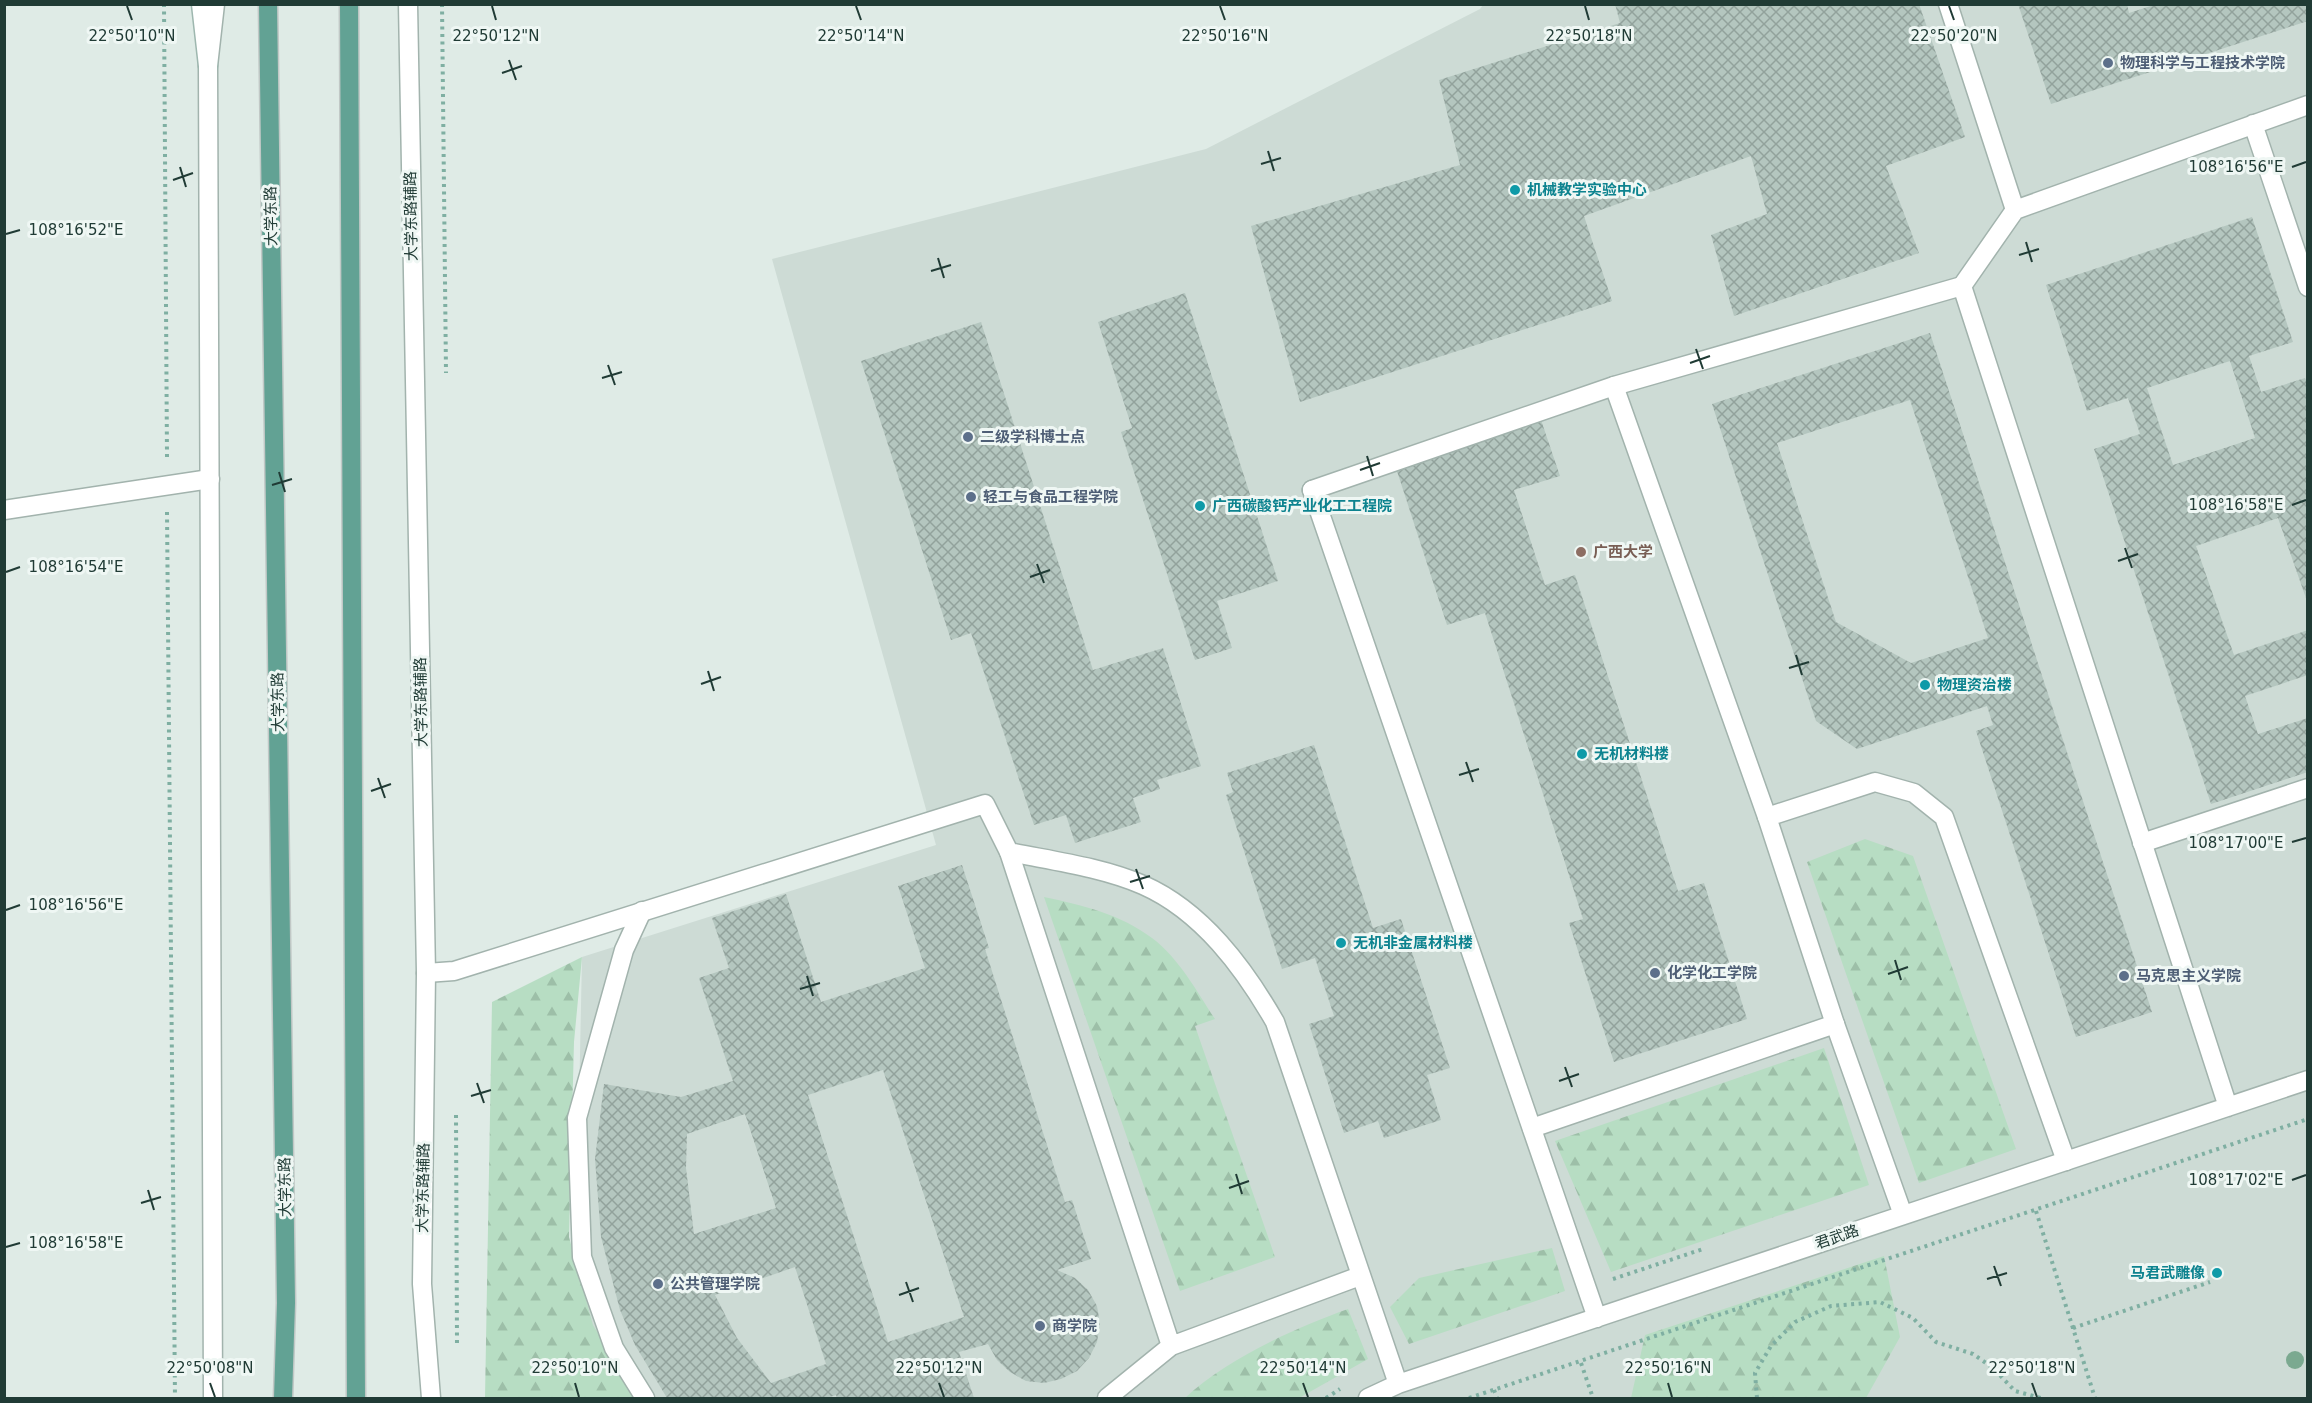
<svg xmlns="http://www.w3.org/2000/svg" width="2312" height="1403" viewBox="0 0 2312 1403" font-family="'DejaVu Sans','Noto Sans SC',sans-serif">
<defs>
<pattern id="forest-firs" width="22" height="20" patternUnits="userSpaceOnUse" patternTransform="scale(1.5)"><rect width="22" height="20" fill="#b7ddc3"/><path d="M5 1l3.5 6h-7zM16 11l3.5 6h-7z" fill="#9dbfa8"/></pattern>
<pattern id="building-cross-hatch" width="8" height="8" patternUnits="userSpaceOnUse" patternTransform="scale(1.5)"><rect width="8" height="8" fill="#b4c6bf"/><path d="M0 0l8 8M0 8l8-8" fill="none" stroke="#92a29c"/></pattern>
</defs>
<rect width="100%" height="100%" fill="#dfebe6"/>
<path fill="#cddbd5" d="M1483 5H2307V1398H573L582 957 936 845 772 259 1206 149 1480 9Z"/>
<path fill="url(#forest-firs)" d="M1865 839 1913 856 2016 1149 1919 1183 1807 862Z
M1044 897C1082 905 1120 914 1152 938 1179 958 1197 992 1215 1019L1195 1026 1275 1257 1180 1291Z
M582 957 574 1042 569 1237 593 1325 637 1398H485L492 1002Z
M1824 1048 1869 1185 1611 1272 1555 1141Z
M1552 1248 1565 1291 1409 1344 1390 1307 1419 1278Z
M1884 1256 1900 1337 1866 1398H1631L1645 1335Z
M1348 1309 1368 1359 1299 1398H1185C1226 1359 1295 1328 1348 1309Z"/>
<path fill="url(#building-cross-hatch)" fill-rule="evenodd" d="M1615 4H1919L1965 137 1886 166 1919 253 1734 316 1711 235 1767 214 1751 156 1584 216 1612 301 1300 402 1251 226 1460 165 1439 80 1620 23Z
M2018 4H2127L2129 13 2157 4H2308V21L2051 104Z
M2252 217 2293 342 2249 356 2261 392 2305 378 2308 384V604L2278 518 2196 546 2234 655 2308 630V675L2245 696 2258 734 2308 718V772L2211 804 2094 449 2140 434 2128 398 2087 411 2046 285ZM2230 361 2255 438 2173 465 2147 388Z
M1185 293 1278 581 1217 601 1232 648 1195 660 1121 432 1132 428 1098 322Z
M981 322 1093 670 1163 648 1201 766 1157 780 1160 789 1133 798 1141 822 1075 843 1066 815 1034 825 971 633 951 640 861 361Z
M1930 333 2152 1012 2076 1037 1976 731 1993 725 1987 706 1857 749 1816 721 1712 404ZM1910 400 1988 638 1911 663 1836 622 1777 443Z
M1541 420 1560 476 1514 490 1545 585 1575 575 1678 891 1704 883 1747 1019 1614 1062 1569 923 1583 919 1485 613 1447 625 1396 468Z
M1314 745 1373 928 1401 919 1450 1068 1427 1075 1441 1120 1384 1138 1378 1121 1344 1133 1309 1024 1334 1016 1315 958 1282 969 1226 795 1233 792 1227 773Z
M962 865 989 948 985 949 1065 1202 1072 1200 1091 1259 1057 1270 1075 1278 1088 1290 1097 1306 1100 1324 1097 1342 1089 1358 1077 1371 1061 1379 1044 1383 1026 1381 1010 1372 997 1360 988 1344 959 1352 974 1398H837L836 1395 827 1398H667L635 1345 620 1310 601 1237 595 1159 604 1084 681 1097 733 1081 699 978 729 968 712 918 786 894 821 1002 925 968 898 886ZM883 1070 964 1317 888 1342 808 1095ZM745 1114 776 1208 694 1234 686 1168 687 1134ZM795 1267 826 1364 771 1383 737 1338 715 1295Z"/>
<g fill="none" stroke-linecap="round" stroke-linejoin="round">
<g stroke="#a2b3ad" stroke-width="21">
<path id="service" d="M1948 4 2015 210
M1312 490 1614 386 1962 286
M1767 817 1875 782 1914 793 1944 817 2066 1161
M2142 843 2308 788
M1009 852 1171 1346
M642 911 624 950 577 1118 582 1257 614 1348 645 1398
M1532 1128 1835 1024
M1107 1398 1171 1346 1360 1276"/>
</g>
<g stroke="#a2b3ad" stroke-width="21">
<path id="minor" d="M2253 124 2308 287
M1614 386 1767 817 1835 1024 1903 1215
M1312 490 1597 1318
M4 510 210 479
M426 973 454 971 985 804 1009 852C1053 861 1101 867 1143 885 1202 911 1244 968 1275 1022L1398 1384
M2228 1107 1962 286 2015 210 2308 105
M1368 1398 1398 1384 2308 1080"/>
</g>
<g stroke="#a2b3ad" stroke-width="21">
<path id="tertiary" d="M408 4 426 973 422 1284 431 1398
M213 1398 208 66 215 4"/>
</g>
<g stroke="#9eb7af" stroke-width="21">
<path id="secondary" d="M201 4 208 66"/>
</g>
<g stroke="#c1c8c6" stroke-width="21">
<path id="primary" d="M268 4 286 1303 283 1398
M349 4 356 1398"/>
</g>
<path stroke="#7fafa2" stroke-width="4" stroke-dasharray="3 4.5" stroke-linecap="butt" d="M164 4 167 457
M442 4 446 373
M167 512 175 1398
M456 1115 457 1344
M2036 1211 2095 1398
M1613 1279 1703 1249
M2073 1328 2210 1282
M1581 1363 1593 1398
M1494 1390 1497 1398
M1326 1398 1340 1389
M1469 1398 2308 1119
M1757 1398 1755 1373 1771 1346 1795 1322 1831 1306 1880 1302 1913 1318 1936 1342 1973 1354 1993 1368 2015 1391 2041 1398"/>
<use href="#service" stroke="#fff" stroke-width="18"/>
<use href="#minor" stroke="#fff" stroke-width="18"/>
<use href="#tertiary" stroke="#fff" stroke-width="18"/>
<use href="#secondary" stroke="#fff" stroke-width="18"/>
<use href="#primary" stroke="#62a294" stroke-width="18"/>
</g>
<circle fill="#7ba990" cx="2295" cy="1360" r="9"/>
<path fill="none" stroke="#203b35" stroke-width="2" d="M127 6 132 20M492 6 496 20M856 6 861 20M1220 6 1225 20M1585 6 1589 20M1949 6 1954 20M509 60 516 80M502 73 522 66M1268 151 1274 171M1261 164 1281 158M180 167 186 187M2292 167 2306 162M173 180 193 173M6 234 20 230M2026 242 2032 262M2019 255 2039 249M938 258 944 278M931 271 951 265M1696 349 1703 369M1690 363 1710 356M608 365 615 385M602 378 622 372M1367 456 1373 476M1360 470 1380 463M279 472 285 492M272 485 292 479M2292 505 2306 500M2125 548 2132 568M2118 561 2138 554M1037 564 1044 583M6 572 20 567M1030 577 1050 570M1796 655 1802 675M1789 668 1809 662M708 671 714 691M701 684 721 677M1466 762 1473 782M1459 775 1479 769M378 778 385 798M371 791 391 784M2292 842 2306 838M1136 869 1143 889M1130 882 1150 876M6 910 20 905M1895 960 1901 980M1888 974 1908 967M807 976 813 996M800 989 820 983M1565 1067 1572 1087M1559 1081 1579 1074M477 1083 484 1103M471 1096 491 1090M1236 1174 1242 1194M2292 1180 2306 1175M1229 1188 1249 1181M148 1190 154 1210M141 1203 161 1197M6 1247 20 1243M1994 1266 2001 1286M1987 1279 2007 1273M906 1282 913 1302M899 1295 919 1288M210 1383 215 1397M575 1383 579 1397M939 1383 944 1397M1303 1383 1308 1397M1668 1383 1672 1397M2032 1383 2037 1397"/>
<g fill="#5c6f8a" stroke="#eff7f4" stroke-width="2">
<circle cx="2108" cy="63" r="6"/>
<circle cx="968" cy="437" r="6"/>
<circle cx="971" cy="497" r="6"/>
<circle cx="1655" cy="973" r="6"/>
<circle cx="2124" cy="976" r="6"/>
<circle cx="658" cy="1284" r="6"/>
<circle cx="1040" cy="1326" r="6"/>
</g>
<g fill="#0f9aa8" stroke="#eff7f4" stroke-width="2">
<circle cx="1515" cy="190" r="6"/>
<circle cx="1200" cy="506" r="6"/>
<circle cx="1925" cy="685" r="6"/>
<circle cx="1582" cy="754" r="6"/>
<circle cx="1341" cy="943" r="6"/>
<circle cx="2217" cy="1273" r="6"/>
</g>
<circle fill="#8d6e63" stroke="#eff7f4" stroke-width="2" cx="1581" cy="552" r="6"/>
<g text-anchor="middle" stroke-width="6" stroke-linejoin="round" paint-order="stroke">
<g font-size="15" font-weight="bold" fill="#4e5e75" stroke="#eff7f4" text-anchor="start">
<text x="2120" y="68">物理科学与工程技术学院</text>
<text x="980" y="442">二级学科博士点</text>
<text x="983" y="502">轻工与食品工程学院</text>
<text x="1667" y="978">化学化工学院</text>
<text x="2136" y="981">马克思主义学院</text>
<text x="670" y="1289">公共管理学院</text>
<text x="1052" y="1331">商学院</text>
</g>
<g font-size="15" font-weight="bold" fill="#0d838f" stroke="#eff7f4" text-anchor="start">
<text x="1527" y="195">机械教学实验中心</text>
<text x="1212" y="511">广西碳酸钙产业化工工程院</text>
<text x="1937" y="690">物理资治楼</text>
<text x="1594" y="759">无机材料楼</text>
<text x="1353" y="948">无机非金属材料楼</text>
<text x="2205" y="1278" text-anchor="end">马君武雕像</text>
</g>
<g font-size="15" fill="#203b35" stroke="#eff7f4">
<text transform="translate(271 216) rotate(-91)" y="5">大学东路</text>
<text transform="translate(411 216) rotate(-91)" y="5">大学东路辅路</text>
<text transform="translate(278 702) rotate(-91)" y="5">大学东路</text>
<text transform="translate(421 702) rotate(-91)" y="5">大学东路辅路</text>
<text transform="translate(285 1187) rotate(-91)" y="5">大学东路</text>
<text transform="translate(423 1188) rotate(-89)" y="5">大学东路辅路</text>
<text transform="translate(1837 1237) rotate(-19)" y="5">君武路</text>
</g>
<g font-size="15" font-weight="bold" fill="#785e54" stroke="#eff7f4" text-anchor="start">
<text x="1593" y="557">广西大学</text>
</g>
</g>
<g font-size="15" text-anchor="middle" fill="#203b35" stroke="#eff7f4" stroke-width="6" stroke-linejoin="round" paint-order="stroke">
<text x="132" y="41">22°50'10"N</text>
<text x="496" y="41">22°50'12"N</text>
<text x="861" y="41">22°50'14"N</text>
<text x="1225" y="41">22°50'16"N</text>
<text x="1589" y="41">22°50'18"N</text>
<text x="1954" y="41">22°50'20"N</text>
<text x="2236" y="172">108°16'56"E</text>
<text x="76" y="235">108°16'52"E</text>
<text x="2236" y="510">108°16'58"E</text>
<text x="76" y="572">108°16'54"E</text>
<text x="2236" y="848">108°17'00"E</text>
<text x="76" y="910">108°16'56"E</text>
<text x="2236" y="1185">108°17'02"E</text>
<text x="76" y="1248">108°16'58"E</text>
<text x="210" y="1373">22°50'08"N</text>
<text x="575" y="1373">22°50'10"N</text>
<text x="939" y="1373">22°50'12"N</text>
<text x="1303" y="1373">22°50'14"N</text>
<text x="1668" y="1373">22°50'16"N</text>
<text x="2032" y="1373">22°50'18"N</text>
</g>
<rect width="2312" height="1403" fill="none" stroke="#203b35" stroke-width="12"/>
</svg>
